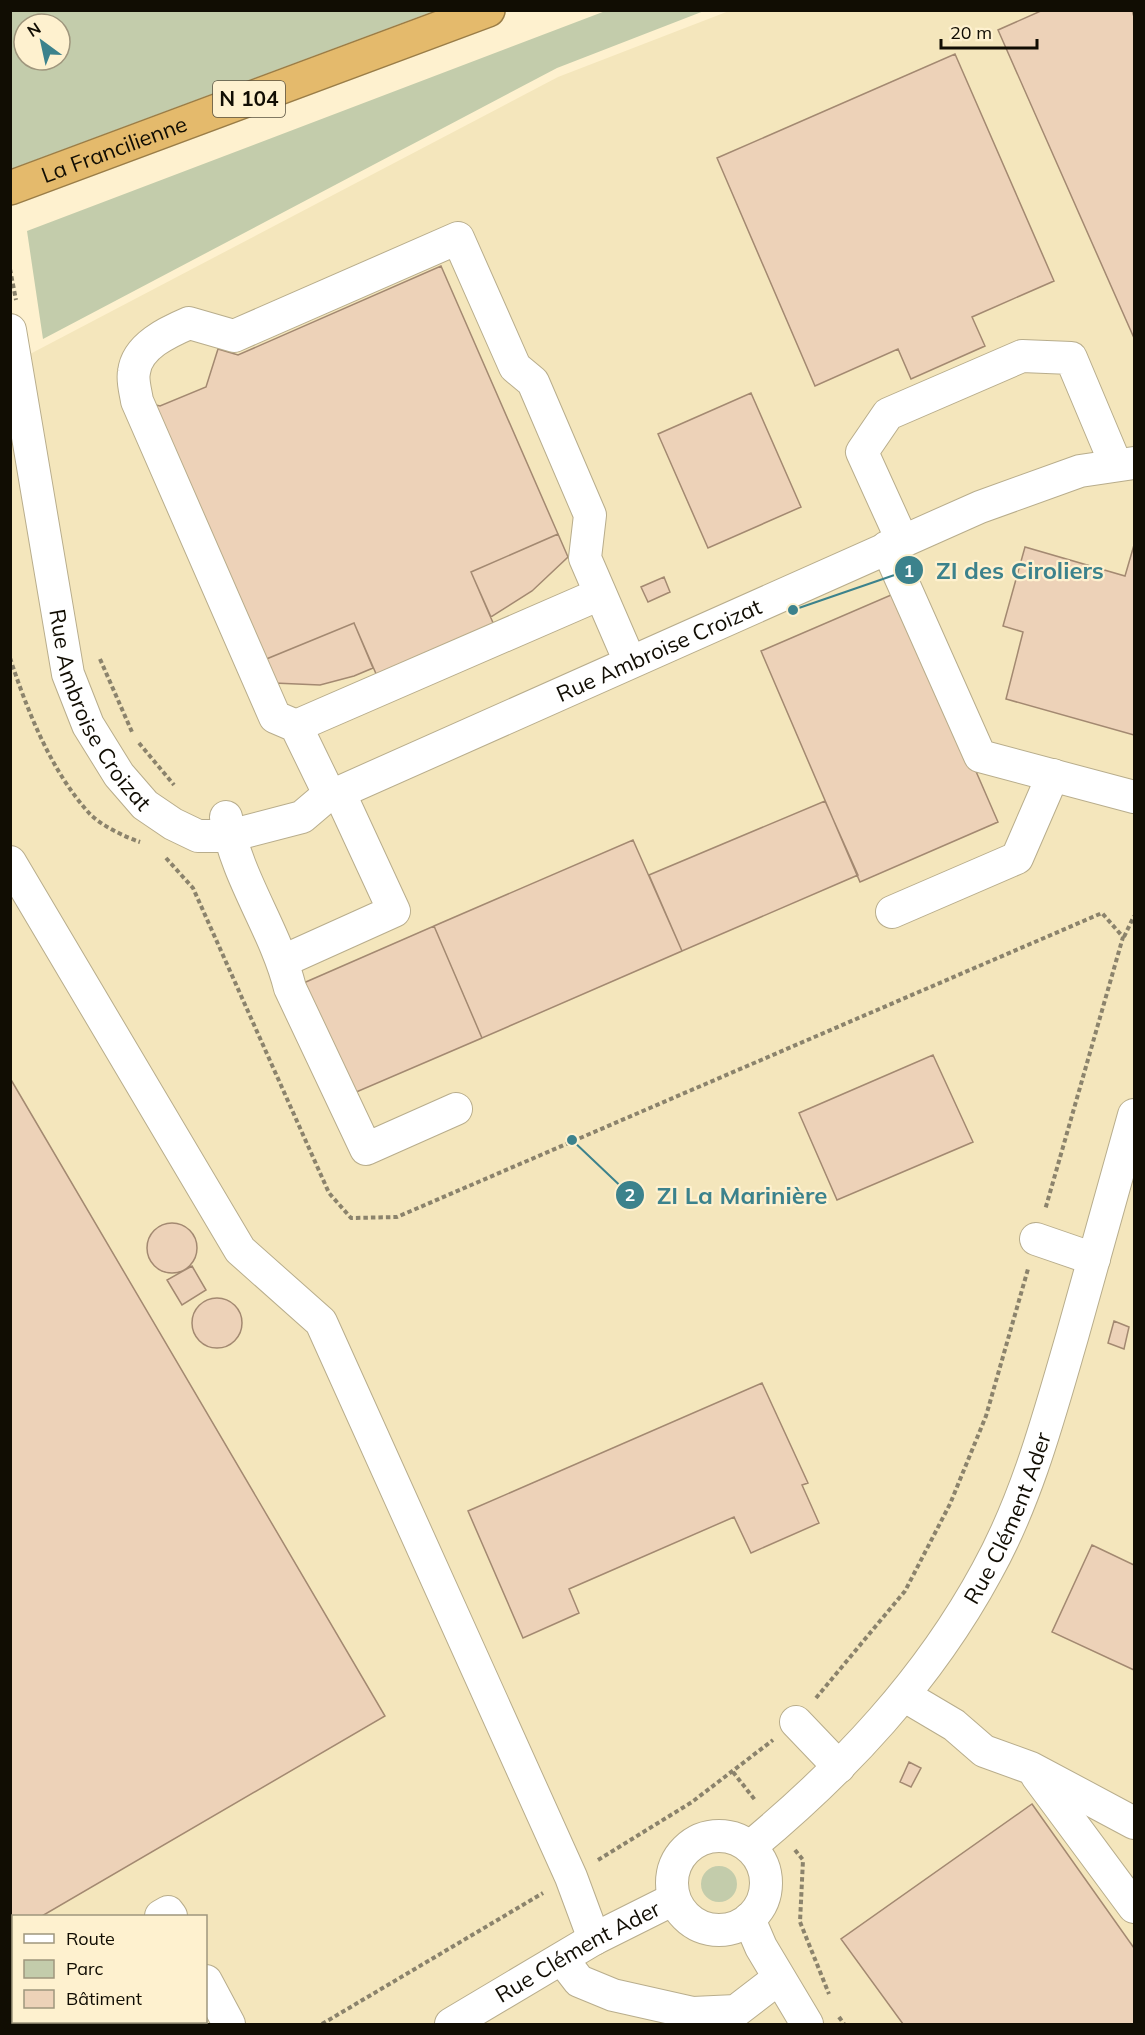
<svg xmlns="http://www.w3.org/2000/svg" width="1145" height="2035" viewBox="0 0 1145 2035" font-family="Mulish,sans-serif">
<rect width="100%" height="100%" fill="#fef1cf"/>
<path fill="#f4e6bc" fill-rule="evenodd" d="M729 11H1134V2024H11V364L558 77ZM14 1916H206V2022H14Z"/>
<path fill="#c3ccab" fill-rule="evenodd" d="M11 10H434V11L11 169ZM24 24H60V60H24Z
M608 10 704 11 557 68 43 339 27 231Z
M701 1884a18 18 0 1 1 36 0a18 18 0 1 1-36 0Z"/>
<path fill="#edd2b8" stroke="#a38971" stroke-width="1.5" d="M1043 10H1132L1134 17V338L998 30Z
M955 54 1054 281 972 317 985 346 911 379 898 349 815 386 717 158Z
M441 266 558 534 471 572 494 625 377 676 354 623 264 660 152 404 160 406 206 387 218 349 238 355Z
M751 393 801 507 708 548 658 434Z
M558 534 568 557 532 591 491 617 471 572Z
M1134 545V735L1006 699 1023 632 1003 626 1025 547 1125 576Z
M664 577 670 592 648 602 641 587Z
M898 592 998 822 860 882 761 651Z
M354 623 373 668 354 676 320 685 274 683 264 660Z
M825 801 858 875 682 951 649 875Z
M633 840 682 951 482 1038 434 926Z
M434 926 482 1038 347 1096 299 985Z
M933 1055 973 1142 837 1200 799 1113Z
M10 1078 385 1716 42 1916H14V1933L10 1935Z
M147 1248a25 25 0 1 1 50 0a25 25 0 1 1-50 0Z
M192 1266 206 1290 182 1305 167 1280Z
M192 1323a25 25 0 1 1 50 0a25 25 0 1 1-50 0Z
M1114 1321 1129 1327 1124 1349 1108 1343Z
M762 1383 808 1483 802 1485 819 1523 751 1553 734 1517 569 1589 579 1613 523 1638 468 1511Z
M1092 1545 1134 1565V1670L1052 1632Z
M909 1762 921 1768 911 1787 900 1782Z
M1032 1804 1134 1948V2024H903L841 1939Z"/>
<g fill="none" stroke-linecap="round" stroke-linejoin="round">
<g stroke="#b8ad8c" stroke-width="34">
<g id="minor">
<path id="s1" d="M10 330 68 674 88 725 119 775 145 805 173 824 198 836H229L302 817 322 800 980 507 1080 471 1134 463"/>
<path d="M902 540 862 452 888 414 1022 356 1071 358 1116 465"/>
<path d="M887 547 980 756 1134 797"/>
<path d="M296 726 600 594"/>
<path d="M330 796 296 726 275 717 137 401C136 393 132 381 134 372 137 346 168 332 189 323L234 336 458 238 515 367 533 382 590 515 585 558 630 662"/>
<path d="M226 817C237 880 275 928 290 988L366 1149 456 1109"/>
<path d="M10 862 240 1250 321 1322 571 1877 594 1939"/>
<path d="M892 912 1017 858 1053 775"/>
<path d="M283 961 394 911 339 792"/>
<path d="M1036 1239 1094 1259"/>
<path d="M905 1696 954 1725 984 1751 1031 1768 1134 1823"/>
<path d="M796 1722 839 1767"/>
<path d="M1037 1776 1134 1907"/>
<circle cx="719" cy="1883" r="47"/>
<path id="s2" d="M750 1847C844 1769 928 1680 987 1571 1027 1499 1049 1416 1072 1337 1093 1263 1114 1189 1134 1115"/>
<path d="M161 1916 168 1912 171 1916"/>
<path d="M749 1919 761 1947 807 2024"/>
<path d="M562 1959 579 1981 613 1995 693 2013 736 2011 779 1978"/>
<path d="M206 1981 229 2024"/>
<path d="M10 2003 14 2001"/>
<path id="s3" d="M451 2024 594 1939 674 1899"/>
</g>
</g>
<g stroke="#9a7d47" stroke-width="36">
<g id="highway">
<path id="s4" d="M10 188 488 10"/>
</g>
</g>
<path stroke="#8b836c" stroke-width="4" stroke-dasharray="4.5 3" stroke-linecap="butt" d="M10 269 16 300
M10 658C27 710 51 771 89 813 100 825 125 837 140 842
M100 659 132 732
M139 743 174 785
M166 858 193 888 329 1193 351 1218 397 1217 1102 913 1123 937 1045 1210
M1124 937 1134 916
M816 1698 905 1591 950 1504 986 1416 1028 1269
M733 1772 755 1800
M795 1850 803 1860 800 1922 829 1994
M598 1860 692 1802 773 1740
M839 2017 844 2024
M322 2024 543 1893"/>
<use href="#minor" stroke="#fff" stroke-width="32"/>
<use href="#highway" stroke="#e4ba6c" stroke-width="33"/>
</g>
<g text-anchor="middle" stroke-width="4.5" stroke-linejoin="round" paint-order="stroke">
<rect fill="#fef1cf" stroke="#585140" stroke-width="1.5" x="213" y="81" width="72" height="36" rx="4.5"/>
<g font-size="21" font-weight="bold" fill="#110d03">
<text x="249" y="106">N 104</text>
</g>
<g font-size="22" fill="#110d03" stroke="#fef1cf">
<text dy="8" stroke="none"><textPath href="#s4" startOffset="111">La Francilienne</textPath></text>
<text dy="8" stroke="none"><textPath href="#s1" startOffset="1065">Rue Ambroise Croizat</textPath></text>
<text dy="8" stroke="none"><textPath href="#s1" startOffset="394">Rue Ambroise Croizat</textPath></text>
<text dy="8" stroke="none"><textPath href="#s2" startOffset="423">Rue Clément Ader</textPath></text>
<text dy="8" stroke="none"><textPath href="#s3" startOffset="146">Rue Clément Ader</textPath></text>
</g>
</g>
<path fill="none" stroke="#3c828c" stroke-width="2" d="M793 610L909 570M572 1140L630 1195"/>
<g fill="#3c828c" stroke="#fef1cf" stroke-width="2">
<circle cx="793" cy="610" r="6"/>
<circle cx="572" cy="1140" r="6"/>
<circle cx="909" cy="570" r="15"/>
<circle cx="630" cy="1195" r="15"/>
</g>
<g font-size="18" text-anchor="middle" font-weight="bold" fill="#fff">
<text x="909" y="577">1</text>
<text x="630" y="1201">2</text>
</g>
<g font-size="24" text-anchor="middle" font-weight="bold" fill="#3c828c" stroke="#fef1cf" stroke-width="4.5" stroke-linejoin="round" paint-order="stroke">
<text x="1020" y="579">ZI des Ciroliers</text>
<text x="742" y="1204">ZI La Marinière</text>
</g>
<rect width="1145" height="2035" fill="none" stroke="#110d03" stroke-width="24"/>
<rect x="12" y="1915" width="195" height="108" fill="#fef1cf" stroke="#9f967d" stroke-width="1.5"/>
<rect x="24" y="1934" width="30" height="9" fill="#ffffff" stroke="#9f967d" stroke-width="1.5"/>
<text x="66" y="1945" font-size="18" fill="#110d03">Route</text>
<rect x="24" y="1960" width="30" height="18" fill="#c3ccab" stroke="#9f967d" stroke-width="1.5"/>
<text x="66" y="1975" font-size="18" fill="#110d03">Parc</text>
<rect x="24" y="1990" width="30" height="18" fill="#edd2b8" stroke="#9f967d" stroke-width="1.5"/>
<text x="66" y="2005" font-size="18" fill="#110d03">Bâtiment</text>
<g transform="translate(42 42) rotate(327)"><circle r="28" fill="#fef1cf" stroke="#9f967d" stroke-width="1.5"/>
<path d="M0-4.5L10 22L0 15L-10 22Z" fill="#3c828c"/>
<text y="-9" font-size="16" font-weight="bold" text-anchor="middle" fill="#110d03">N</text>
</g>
<path d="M941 39v9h96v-9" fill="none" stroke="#110d03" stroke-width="3"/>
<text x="950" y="39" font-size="18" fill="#110d03" stroke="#fef1cf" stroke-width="4.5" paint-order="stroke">20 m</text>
</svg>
